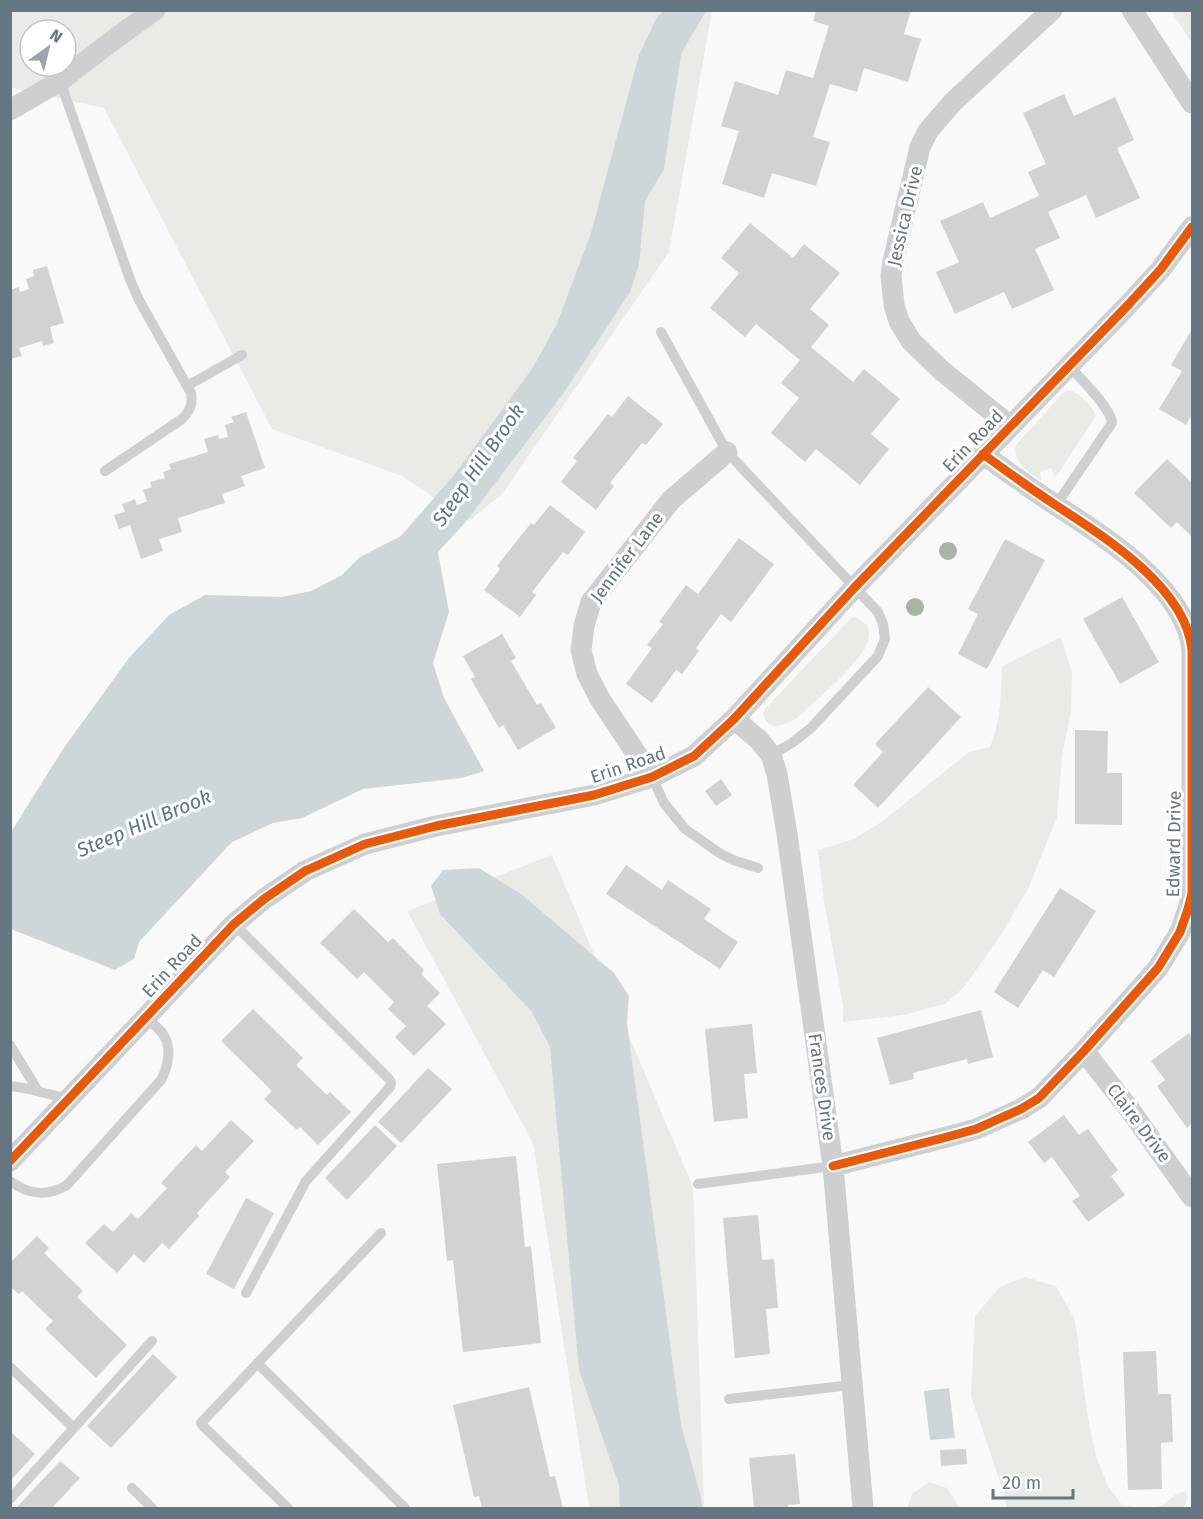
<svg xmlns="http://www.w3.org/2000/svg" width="1203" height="1519" viewBox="0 0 1203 1519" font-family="'Fira Sans',sans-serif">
<rect width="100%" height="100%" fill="#f9f9f9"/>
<path fill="#e8ebe6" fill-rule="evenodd" d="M11 11H712L669 252 503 493 469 521 402 476 272 429 104 108 11 88ZM30 30H66V66H30Z
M1171 11H1192V43Z
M1069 390C1081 394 1092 405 1096 416L1058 474 1055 477 1051 468 1040 472 1041 480C1028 473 1012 461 1016 445L1063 393Z
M856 617 867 625C869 631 870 636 867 643 859 665 815 701 797 718 785 726 766 733 763 713L765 709 851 618Z
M1061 637 1072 673 1071 710 1062 757 1057 817 1028 889 999 938 964 987 945 1004 903 1015 843 1022V1005L824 901 818 850 854 839 883 821 969 752 990 747C1001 722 1001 693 1002 666Z
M552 855 693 1187 704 1508H589L533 1143 407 911Z
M1025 1277 1056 1286 1075 1320 1087 1413 1096 1456 1108 1486 1122 1505 1139 1508H1007L1000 1482 971 1396 975 1316 1000 1287Z
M929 1482 947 1488 960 1508H907L912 1494Z
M1186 1491 1188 1498 1183 1508H1149L1161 1506 1178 1493Z"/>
<path fill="#ced6d9" d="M664 11H706L681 54 664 169 645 201 639 264 630 292 563 394 464 524 438 552 449 612 433 663 444 698 484 771 462 778 363 789 302 818 273 823 232 842 139 942 134 959 115 970 11 929V832L63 749 129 658 169 615 205 595 282 597 311 591 342 575 360 557 401 536 454 475 532 369 557 324 591 233 639 55 657 17Z
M479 868 521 894 614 973 629 996 627 1023 681 1425 701 1497 702 1508H620L619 1485 579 1370 550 1047 532 1012 440 914 431 886 443 870Z
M949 1388 955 1438 930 1440 924 1391Z"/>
<path fill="#d0d2d3" d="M816 10H911L904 34 921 39 908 82 864 68 857 92 830 84 813 137 830 142 816 186 772 173 764 198 722 184 739 131 721 126 735 81 778 95 786 70 813 78 829 26 813 21Z
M1064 94 1074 116 1115 97 1134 140 1117 148 1140 198 1096 218 1086 195 1048 212 1060 238 1035 249 1054 290 1012 309 1004 292 955 314 936 272 959 262 940 221 983 202 990 218 1039 196 1028 172 1046 164 1023 113Z
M750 223 793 258 804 244 840 273 810 309 829 325 811 347 853 382 864 369 900 399 871 434 889 449 860 485 816 449 805 462 771 433 799 398 781 383 800 360 756 324 745 337 710 308 739 273 721 258Z
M47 266 64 323 50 327 54 343 43 346 42 341 19 348 22 356 10 359V290L19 287 20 292 29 289 26 279 34 276 33 270Z
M1192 329V414L1186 425 1159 409 1182 371 1171 365Z
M628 396 663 424 646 445 642 443 610 483 614 486 596 510 561 482 577 461 573 458 608 414 612 417Z
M246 412 265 468 241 476 245 486 222 494 225 503 178 518 182 532 159 539 163 551 141 559 130 525 119 529 114 515 125 512 122 504 135 499 137 505 147 501 143 490 152 487 150 482 165 478 163 472 171 469 169 464 208 452 204 439 218 435 219 439 228 437 225 425 234 422 231 417Z
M1167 459 1192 483V537L1177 522 1171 528 1134 493Z
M550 505 585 532 568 555 563 552 532 592 536 595 520 617 484 590 500 569 497 566 531 523 534 525Z
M739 538 774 564 731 622 721 614 696 648 699 651 682 674 676 670 652 703 626 684 652 648 647 645 663 624 659 622 686 585 698 594Z
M1005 539 1045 560 987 669 958 654 978 614 968 609Z
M1122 597 1159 662 1120 684 1083 619Z
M502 634 516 658 511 661 537 705 541 703 556 728 518 750 503 725 499 728 471 679 475 677 463 656Z
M928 687 961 717 878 808 853 785 883 752 875 744Z
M1075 730 1108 731 1107 773H1122V825L1075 824Z
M721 779 732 795 716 806 705 791Z
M626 865 662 890 668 880 711 909 704 919 738 942 720 969 606 894Z
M1060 888 1096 911 1054 977 1043 970 1018 1008 994 992Z
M354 909 388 942 393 938 424 970 421 974 440 993 427 1006 446 1024 414 1056 395 1037 406 1026 388 1009 394 1002 364 972 357 979 320 943Z
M253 1009 303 1058 296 1065 327 1095 330 1092 351 1112 318 1145 300 1127 297 1130 264 1099 272 1091 221 1041Z
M981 1010 993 1057 968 1064 967 1059 913 1073 914 1079 890 1085 877 1038Z
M752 1024 757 1073 744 1074 748 1118 714 1122 705 1029Z
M1189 1033 1192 1038V1123L1187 1128 1157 1086 1165 1080 1151 1061Z
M428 1068 452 1089 401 1143 378 1122Z
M1064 1115 1079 1135 1088 1129 1118 1170 1111 1176 1125 1195 1088 1222 1072 1201 1080 1196 1052 1157 1044 1163 1028 1142Z
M231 1120 254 1141 225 1172 230 1177 197 1213 199 1216 169 1249 162 1243 144 1263 134 1254 117 1273 85 1243 104 1224 113 1232 131 1213 138 1219 167 1188 161 1183 196 1145 202 1151Z
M375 1125 397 1146 347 1200 325 1178Z
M516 1156 525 1247 531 1246 541 1343 463 1352 453 1260 447 1261 437 1164Z
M246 1198 274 1213 234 1289 206 1274Z
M758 1215 762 1260 774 1259 778 1308 766 1309 770 1354 735 1358 723 1218Z
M37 1236 49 1248 44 1253 83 1291 77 1297 127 1345 96 1378 45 1329 53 1321 22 1291 19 1294 10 1287V1263Z
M1156 1351 1158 1394H1171L1173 1442 1161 1443 1162 1489 1128 1490 1123 1352Z
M153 1354 177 1377 111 1448 87 1426Z
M529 1387 550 1477 555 1476 563 1508H482L479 1496 474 1497 453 1405Z
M10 1431 35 1454 10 1481Z
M966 1449 967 1464 941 1466 940 1450Z
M795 1454 800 1504 788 1505V1508H754L749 1458Z
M60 1461 80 1478 52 1508H16Z"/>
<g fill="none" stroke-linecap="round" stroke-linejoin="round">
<path stroke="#cecfd0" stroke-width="10" d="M60 81 131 282 139 300 191 393C193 404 190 411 182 419L105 471
M661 332 727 452 878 612 883 624 885 639 878 656 811 728 792 743 771 755
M187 386 242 355
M1056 505 1112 423C1111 408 1080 378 1069 366
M652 777 664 803 685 829 721 854 733 860 758 868
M234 924 389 1079 391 1083 390 1087 306 1181 246 1293
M10 1045 38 1091
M10 1086 24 1088 69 1099
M10 1181C29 1195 47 1197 67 1185L161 1080C168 1067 172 1049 164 1036 161 1029 152 1024 147 1018
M698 1184 833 1166
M257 1363 405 1508
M10 1367 74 1428
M729 1399 852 1385
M132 1488 152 1508
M10 1499 152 1341
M288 1508 203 1426 201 1423 381 1233"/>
<path stroke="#cecfd0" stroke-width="21" d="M1132 10 1192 103
M10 110 60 81 116 38 155 10
M1010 426 941 370 911 341 899 321 894 305 891 276 893 261 920 147 928 131 952 103 1052 10
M734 719 759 740 771 755 777 774 787 834 833 1166 863 1508
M652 777 600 699 587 674 581 650 584 626 591 602 671 500 727 452
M1084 1051 1133 1114 1192 1197
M10 1161 234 924 264 899 305 871 365 844 436 826 594 795 652 777 694 756 734 719 855 587 1128 305 1161 269 1192 227
M833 1166 947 1137 976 1129 1021 1109 1039 1098 1084 1051 1158 968 1180 932 1188 909 1192 894V650C1186 587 1103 536 1054 504 1030 488 1006 471 983 454"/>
<g stroke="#fff" stroke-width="13">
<path id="cycleway" d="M10 1161 234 924 264 899 305 871 365 844 436 826 594 795 652 777 694 756 734 719 855 587 1128 305 1161 269 1192 227
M833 1166 947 1137 976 1129 1021 1109 1039 1098 1084 1051 1158 968 1180 932 1188 909 1192 894V650C1186 587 1103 536 1054 504 1030 488 1006 471 983 454"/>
</g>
<use href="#cycleway" stroke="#e8590c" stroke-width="9"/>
</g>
<g fill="#a9b3a7">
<circle cx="948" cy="551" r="9"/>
<circle cx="915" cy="607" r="9"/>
</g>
<g text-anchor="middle" stroke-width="6" stroke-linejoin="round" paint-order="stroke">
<g font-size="18" fill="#657683" stroke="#fff">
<text transform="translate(905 216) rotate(-77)" y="6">Jessica Drive</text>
<text transform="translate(973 441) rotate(-46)" y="6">Erin Road</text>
<text transform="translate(627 557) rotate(-53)" y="6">Jennifer Lane</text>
<text transform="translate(628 765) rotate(-19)" y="6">Erin Road</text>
<text transform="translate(1174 844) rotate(-89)" y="6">Edward Drive</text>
<text transform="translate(172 966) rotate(-47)" y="6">Erin Road</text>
<text transform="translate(822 1087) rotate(82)" y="6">Frances Drive</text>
<text transform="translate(1139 1123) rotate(53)" y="6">Claire Drive</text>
</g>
<g font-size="20" font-style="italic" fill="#60757c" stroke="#fff">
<text transform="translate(478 465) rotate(-55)" y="7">Steep Hill Brook</text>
<text transform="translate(144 823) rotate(-23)" y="7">Steep Hill Brook</text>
</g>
</g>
<rect width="1203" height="1519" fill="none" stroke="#657683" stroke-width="24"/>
<g transform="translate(48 48) rotate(34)"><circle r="28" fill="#ffffff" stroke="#c1c8cd" stroke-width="1.5"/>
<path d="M0-4.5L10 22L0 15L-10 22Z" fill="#99a4ac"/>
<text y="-9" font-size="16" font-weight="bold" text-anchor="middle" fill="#657683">N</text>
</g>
<path d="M993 1489v9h80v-9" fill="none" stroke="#657683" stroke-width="3"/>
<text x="1002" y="1489" font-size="18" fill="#657683" stroke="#ffffff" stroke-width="4.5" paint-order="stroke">20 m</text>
</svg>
